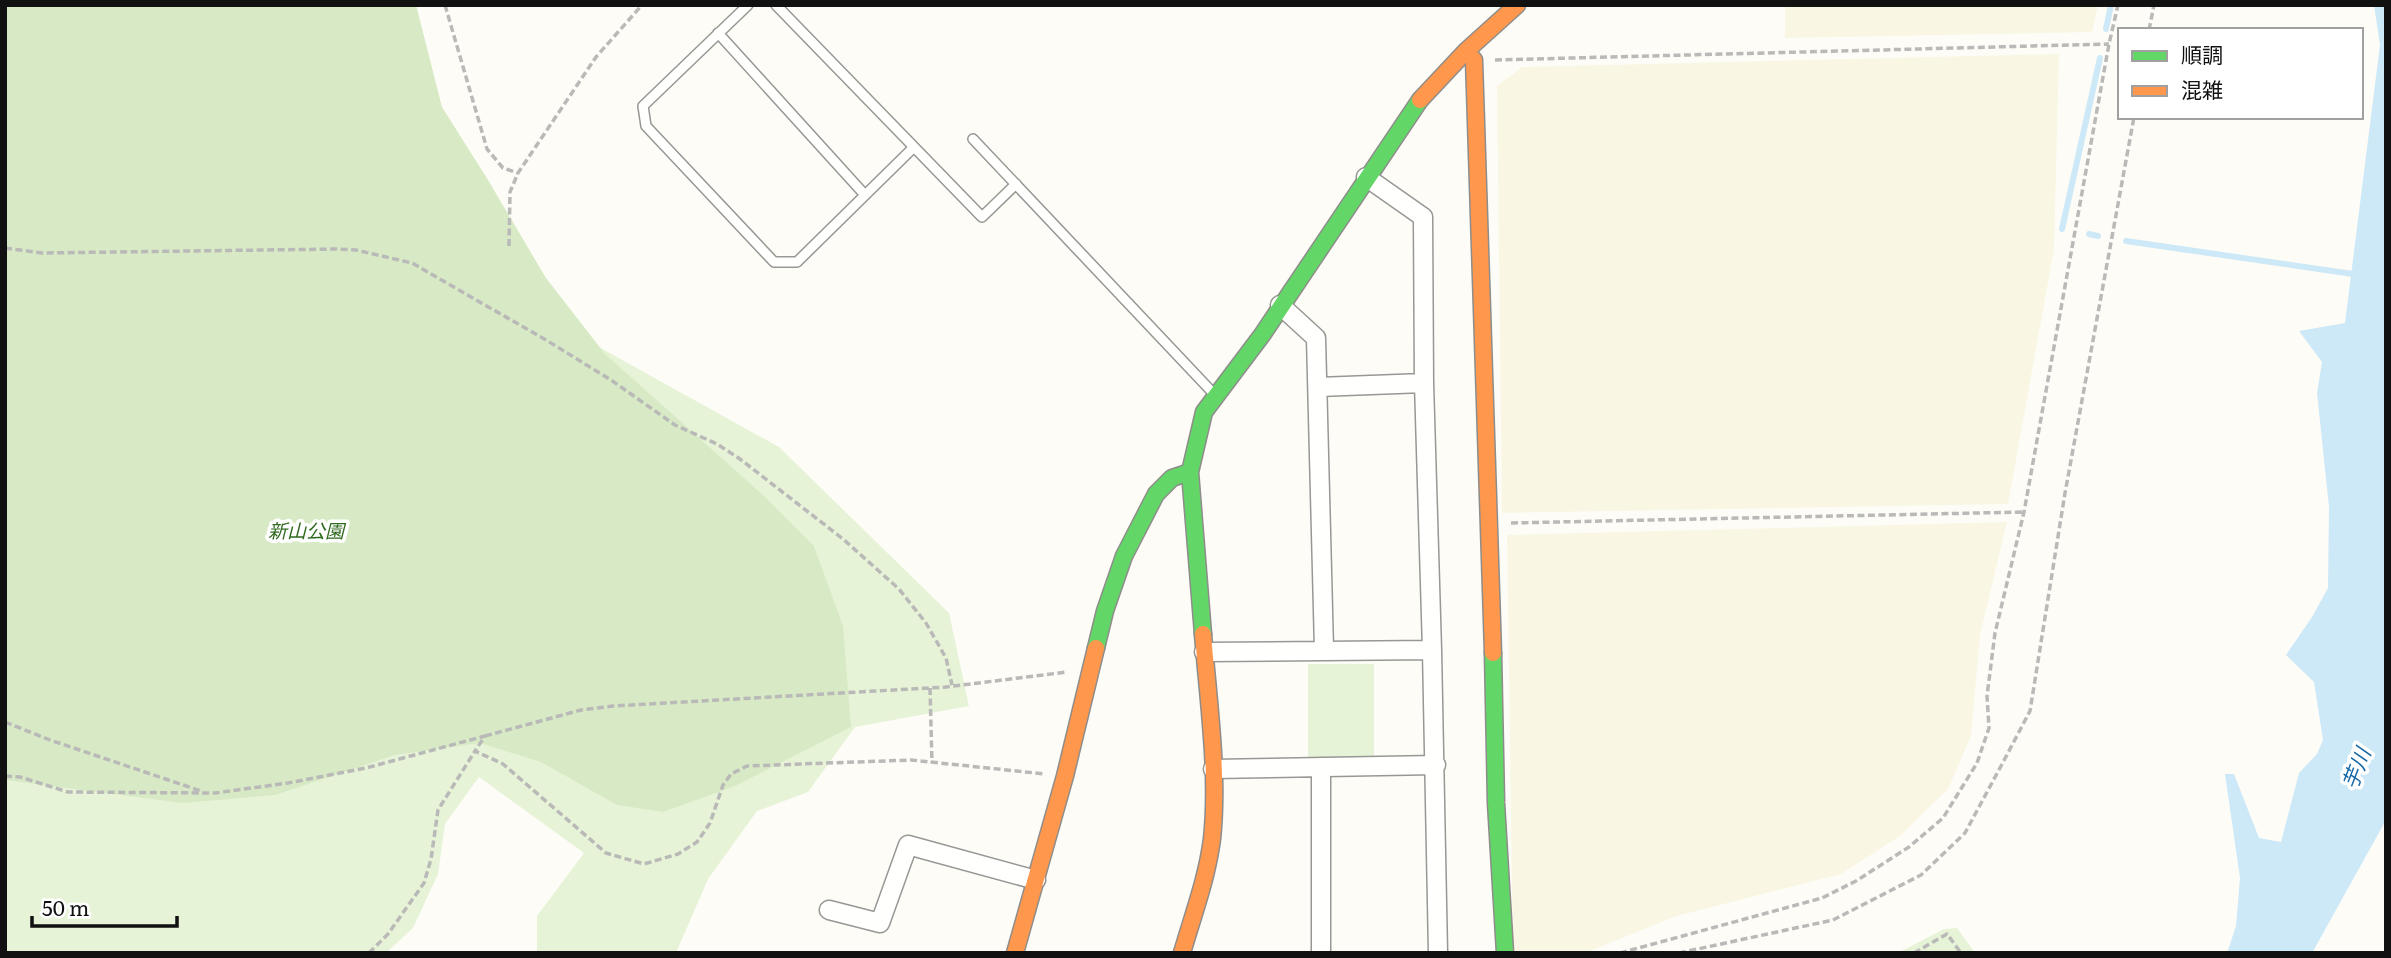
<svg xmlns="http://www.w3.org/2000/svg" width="2391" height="958" viewBox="0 0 2391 958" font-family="Literata,'Noto Sans JP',serif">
<rect width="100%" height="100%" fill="#fdfcf7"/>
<path fill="#f9f7e4" d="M1785 5H2098L2092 32 1785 38Z
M2059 54 2054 249 2008 504 1502 513 1497 86 1522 67Z
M2007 522 1980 635 1971 736 1948 789 1900 836 1841 874 1677 916 1585 953H1513L1507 535Z"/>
<path fill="#e7f3d7" d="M5 220 482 282 779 447 949 613 969 706 855 727 808 792 757 811 708 879 676 953H537V916L584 853 479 777 445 824 438 874 413 928 386 953H5Z
M1308 664H1374V757H1308Z
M1957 928 1975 953H1898L1944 929Z"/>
<path fill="#d8eac5" d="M5 5H416L442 107 488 180 546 278 605 354 763 495 814 546 843 626 851 727 735 786 663 812 617 805 541 762 480 743 395 755 275 795 182 803 5 780Z"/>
<path fill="#cde8f7" d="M2374 5H2386V820L2312 953H2227L2236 926 2240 878 2225 774H2234L2259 838 2281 842 2299 773 2317 754 2323 740 2314 682 2286 655 2312 617 2328 588 2329 507 2317 393 2322 362 2299 331 2345 323 2380 45Z"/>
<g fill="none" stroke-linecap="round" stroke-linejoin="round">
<path stroke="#cde8f7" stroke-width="6" d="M2106 29 2111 5
M2062 229 2100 58
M2089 234 2098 236
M2126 241 2360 275"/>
<g stroke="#979795" stroke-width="12">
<path id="lane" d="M748 5 643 106 646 126 774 262H797L914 147
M776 5 982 217 1016 184
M718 33 865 195
M973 139 1214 394"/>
</g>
<g stroke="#979795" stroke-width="21">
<path id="street" d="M1366 177 1423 217 1424 383 1432 650
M1280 305 1316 338 1324 649
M1318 387 1424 383
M1204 652 1432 650 1438 953
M1321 767V953
M1213 769 1436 765
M829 910 880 923 908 845 1036 880"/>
</g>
<g stroke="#8e8d8b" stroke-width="19">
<path id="fast" d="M1203 634 1190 472 1204 412 1262 335 1420 100
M1096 648 1105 611 1124 556 1156 494 1172 478 1190 472
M1493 653 1496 803 1505 953"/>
</g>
<g stroke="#8e8d8b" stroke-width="19">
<path id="slow" d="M1466 51 1474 60 1493 653
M1420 100 1466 51 1517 5
M1015 953 1065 776 1096 648
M1182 953C1193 915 1207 878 1212 839 1219 773 1208 700 1203 634"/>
</g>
<path stroke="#b9b9b8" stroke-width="3.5" stroke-dasharray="7 3.5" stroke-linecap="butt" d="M445 5 487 149 503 168 518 173
M2149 30 2154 5
M1495 60 2109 44
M509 246 510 192 518 173 596 57 642 5
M5 248 42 253 337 249 356 250 412 263 546 340 611 380 675 425 717 444 740 459 843 539 899 589 926 623 946 658 952 685
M1511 523 2024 512
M930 688 932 763
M5 722 50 740 201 791
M485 736 581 710 613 706 946 687 1067 672
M5 776 20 777 68 792 215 793 288 783 366 768 485 736 475 751 503 764 606 853 644 864 678 854 697 842 710 823 723 785 731 774 747 766 911 760 1045 774
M369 953 388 934 424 883 431 859 438 810 475 751
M1620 953 1822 898 1856 881 1909 847 1943 818 1977 763 1989 728 1987 696 1995 633 2024 512 2109 44 2118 5
M1679 953 1833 920 1921 875 1965 833 2001 766 2030 711 2065 493 2134 117
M1914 953 1947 934 1961 953"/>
<use href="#lane" stroke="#fffffe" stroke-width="9"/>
<use href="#street" stroke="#fffffe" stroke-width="18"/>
<use href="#fast" stroke="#63d668" stroke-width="16"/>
<use href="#slow" stroke="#ff974d" stroke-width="16"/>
</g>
<g text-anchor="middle" stroke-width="7" stroke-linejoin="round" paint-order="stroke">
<g font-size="19" font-style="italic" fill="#2f6b1f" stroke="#fff">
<text x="306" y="538">新山公園</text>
</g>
<g font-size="21" font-style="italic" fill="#1768a6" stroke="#fff">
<text transform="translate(2357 769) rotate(-69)" y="7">芋川</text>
</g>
</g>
<rect width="2391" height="958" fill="none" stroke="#111111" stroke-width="14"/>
<rect x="2118" y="28" width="245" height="91" fill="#ffffff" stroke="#a0a0a0" stroke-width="2"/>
<rect x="2132" y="51" width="35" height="10" fill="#63d668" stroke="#a0a0a0" stroke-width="2"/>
<text x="2181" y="63" font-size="21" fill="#111111">順調</text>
<rect x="2132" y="86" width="35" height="10" fill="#ff974d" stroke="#a0a0a0" stroke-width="2"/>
<text x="2181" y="98" font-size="21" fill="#111111">混雑</text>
<path d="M32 916v10h145v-10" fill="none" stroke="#111111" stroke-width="3.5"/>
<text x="42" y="916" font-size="21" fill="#111111" stroke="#ffffff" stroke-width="5" paint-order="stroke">50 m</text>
</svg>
